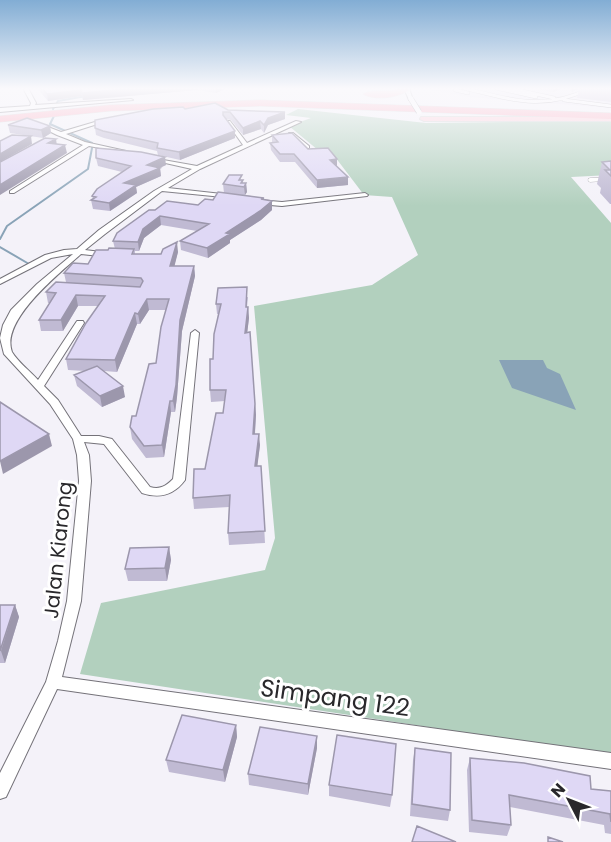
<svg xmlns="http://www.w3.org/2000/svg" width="611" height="842" viewBox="0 0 611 842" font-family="Poppins,sans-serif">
<rect width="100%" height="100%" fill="#f4f2f9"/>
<path fill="#e8e4f3" d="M422 88H611V108L469 97Z"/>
<path fill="#b2d0be" d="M298 109 426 123 611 121V175L571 177 611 223V755L80 674 101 603 265 570 275 538 254 306 372 285 418 255 392 197 364 195 329 149 318 150 289 126 311 118 286 115Z"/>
<path fill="#89a3b7" d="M499 360H543L547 368 560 374 576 410 512 388Z"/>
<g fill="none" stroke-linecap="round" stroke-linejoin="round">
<path stroke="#89a3b7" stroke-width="2" d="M53 109 58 101 86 96
M54 116 50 124 92 143
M0 239 7 226 88 169 92 148
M0 247 29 264"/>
<g stroke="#747279" stroke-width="4">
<path id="service-far1" d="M463 88C510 99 544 112 590 88
M496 88 536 97
M509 88 554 98
M455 90 468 93
M564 100 611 106"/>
</g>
<g stroke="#747279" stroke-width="4.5">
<path id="service" d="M590 180 611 179"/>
</g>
<g stroke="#747279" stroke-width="2">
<path id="minor" d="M23 88H28L36 103 35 105 131 99 133 100 0 112V108L30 106 31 103Z
M404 88H409L413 100H409Z
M105 119 110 120 66 134 85 142 126 151V153L89 146 14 193H10V191L83 145 57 135 35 124V122L61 132Z
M226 121H230L247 143 296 121 301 122 200 169 168 188 231 195 233 196V198L162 191 105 234 85 250 109 253V257L81 254C60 273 0 320 12 352 18 362 30 371 38 380L77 321H83L84 323 44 386 58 400 81 436H99L112 439 150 487C160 490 166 486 173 479L191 333 195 330 199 333 185 480C174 495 160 499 142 493L104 444 84 442 89 455 91 481 81 601 62 677 611 753V769L57 689 6 797 0 799V773L46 682 58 641 67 601 79 481 77 455 73 439 50 404 4 354 0 338 3 325 11 310 37 284 73 254 51 258 0 284V279L45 255 64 250 77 249 99 230 154 191 192 169 152 160V158L197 166 243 145Z
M289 133H293L309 146V148H305L289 135Z
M365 193 368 195 367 196 282 206 258 204 255 202 258 200 282 202Z"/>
</g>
<g stroke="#d0d0d0" stroke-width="2">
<path id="primary" d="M421 117H611V121H424L420 119Z"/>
</g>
<g stroke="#d0d0d0" stroke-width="1">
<path id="motorway" d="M400 88 410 89C400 98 374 101 363 94 373 88 388 94 400 88Z
M260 100 611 113V119L260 106 110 111 0 122V116L110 105Z"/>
</g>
<use href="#service-far1" stroke="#fff" stroke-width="3"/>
<use href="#service" stroke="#fff" stroke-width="4"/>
<use href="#minor" fill="#fff" fill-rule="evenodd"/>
<use href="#primary" fill="#fecad5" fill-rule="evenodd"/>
<use href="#motorway" fill="#fda6b9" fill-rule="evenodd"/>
<g stroke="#747279" stroke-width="6" stroke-linecap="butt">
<path id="minor-bridge" d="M411 99 419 112"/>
</g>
<use href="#minor-bridge" stroke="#fff" stroke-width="5"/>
</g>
<path fill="#c0bad3" d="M37 88H227L216 93 197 90 83 100 82 96 48 101Z
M532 88H563L553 92Z
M569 88H611V102L577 98 579 89 572 92Z
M185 109 285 112V119L268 125 264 133 261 129 243 135 231 120 226 119 235 138 180 160 158 155 157 151 104 138 96 135 95 128Z
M8 125 50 126 51 133 43 138 10 133Z
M272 135 308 149 337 167 348 185 317 188 295 162H280L271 150 270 143 272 142Z
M96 158 166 165 160 168 161 176 136 187 137 193 110 211 93 209 91 200 93 199 92 196 122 172 98 166Z
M611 161V204H610L600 193 601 188 597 184 602 162Z
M242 180 243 183H246L247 192 245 195 264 198V200L272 201V210L261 220 230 240V243L208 258 181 250 180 241 197 231 161 225 144 238 139 251H135V254H161L178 252 174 266H194L195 276 182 331 177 397 175 412H171L164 457 146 458 132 439 130 427 136 416 156 363 166 310H149L140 324H137L117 372 104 371 125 397 102 407 77 386 74 375 85 371 68 370 66 359 98 306H78L63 331H41L39 320 50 303H48L46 292 66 282 64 273 88 264 108 250 115 249 113 241 155 210 198 205 213 200 224 193 223 184Z
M248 297 247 307H248L249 318 247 333 256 415 255 434 260 445 257 466H261L265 543 229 545 228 533 229 507 194 509 193 498 205 469 223 413 225 401 211 402 210 390 218 314H217L216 304Z
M169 547 171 560 167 581H128L125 569Z
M0 605H15L19 617 5 663H0Z
M236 725 237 737 225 782 169 772 166 760Z
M317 736V748L308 795 249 785 248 774Z
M415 748 450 810 448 821 410 816 413 760Z
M470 758 591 789 611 791V834L605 833 604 825 510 807 511 825 507 836 469 832 467 770Z
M329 785 392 795 390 807 329 796Z"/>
<path fill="#9c97ac" d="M137 88H197V90L83 100 82 93Z
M216 88H227L216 93Z
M554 88H563L553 92Z
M572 88H579L572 92Z
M81 90 82 96 48 101 47 94Z
M285 112V119L268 125 264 133V125L268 118Z
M260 121 261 129 243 135V128Z
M50 126 51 133 43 138 41 130Z
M235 131V138L180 160 179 152Z
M31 136 32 144 0 162V154Z
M56 139 57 146 48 143Z
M65 145 67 153 0 195V185Z
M165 157 166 165 148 173 147 165Z
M337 159V167L330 160Z
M160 168 161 176 136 187 137 193 110 211 109 203 124 183Z
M348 177V185L317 188V180Z
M246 183 247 192 245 195 244 187Z
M272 201V210L261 220 230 240V243L208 258 207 248 226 233Z
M160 216 161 225 144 238 139 251 138 242 143 229Z
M177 242 178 252 172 276 170 266Z
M194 266 195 276 182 331 177 397 175 412 173 401 180 320Z
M76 295 78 306 63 331 61 320Z
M147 299 149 310 140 324 138 314Z
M248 307 249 318 246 343 245 333Z
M135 313 137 324 117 372 115 360Z
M123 386 125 397 102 407 100 396Z
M170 401 171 412 164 457 162 445Z
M255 404 256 415 254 445 253 434Z
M49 434 52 446 3 474 0 461Z
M259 434 260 445 256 477 255 466Z
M169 547 171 560 167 581 165 568Z
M15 605 19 617 5 663 1 651Z
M236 725 237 737 225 782 223 770Z
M317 736V748L308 795V784Z"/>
<path fill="#dfd8f5" stroke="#9c97ac" stroke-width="1.5" d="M42 88H137L82 93 81 90 47 94Z
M215 103 228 110 285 112 268 118 264 125 260 121 243 128 230 112H223V115L235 131 179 152 157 148 158 143 103 131 95 128V120L153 109 183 107 185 109Z
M27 118 50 126 41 130 8 125Z
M292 133 308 149 328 148 337 159 330 160 348 177 317 180 294 154H280L270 143 278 142 272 135Z
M12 135 31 136 0 154V141Z
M45 138 56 139 48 143 65 145 0 185V162Z
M96 148 141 152 165 157 147 165 160 168 124 183 136 185 109 203 91 200 96 197 92 196 97 189 131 166 96 158Z
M611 161V176L605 170H610L602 162Z
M229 175H242L239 180H243L241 183H246L244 187 223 184Z
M218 192 264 198 261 199 272 201 260 211 226 233 230 234 207 248 180 241 209 224 160 216 143 229 138 242 113 241 117 233 149 210H155L167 201 198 205 205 199 213 200Z
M177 242 170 266H194L180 320 176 385 173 401H170L162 445 144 446 130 427 132 416H136L149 364 156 363 161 327 169 299H147L138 314 135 313 115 360 66 359 86 323 105 296 76 295 61 320H39L56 293 46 292 56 282 140 287 143 281 141 278 64 273 73 263 88 264 96 250H108L109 248 134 249 132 254H161L163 249Z
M247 287 246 307H248L245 333 250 332 255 404 253 434H259L255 466H261L265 531 228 533 230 495 193 498 194 469H205L216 413H223L226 390H210V359H213L214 334 221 304H216L218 288Z
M97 366 123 386 100 396 74 375Z
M0 402 49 434 0 461Z
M169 547 165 568 125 569 130 548Z
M0 605H15L0 651Z
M182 715 236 725 223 770 166 760Z
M260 727 317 736 308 784 248 774Z
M337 735 396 744 392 795 329 785Z
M415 748 451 753 450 810 412 804Z
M470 758 524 763 590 776 591 789 611 791V822L610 814 509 795 511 825 472 820Z
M417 826 456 842H412Z
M548 837 563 842H548Z"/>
<linearGradient id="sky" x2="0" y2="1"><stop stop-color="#82add4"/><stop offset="0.43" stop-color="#faf9fc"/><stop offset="1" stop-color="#faf9fc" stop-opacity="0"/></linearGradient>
<rect width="611" height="206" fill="url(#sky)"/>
<g text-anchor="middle" stroke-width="6" stroke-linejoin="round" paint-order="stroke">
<g font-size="20" fill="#29282b" stroke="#fff">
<text transform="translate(58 550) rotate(-84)" y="7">Jalan Kiarong</text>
</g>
<g font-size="24" fill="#29282b" stroke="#fff">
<text transform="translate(335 698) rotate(8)" y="8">Simpang 122</text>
</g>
</g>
<g transform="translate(569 800) rotate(312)" stroke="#ffffff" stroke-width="4.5" paint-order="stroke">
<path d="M0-4.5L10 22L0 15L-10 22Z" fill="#29282b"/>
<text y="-9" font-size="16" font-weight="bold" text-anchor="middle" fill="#29282b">N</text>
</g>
</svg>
